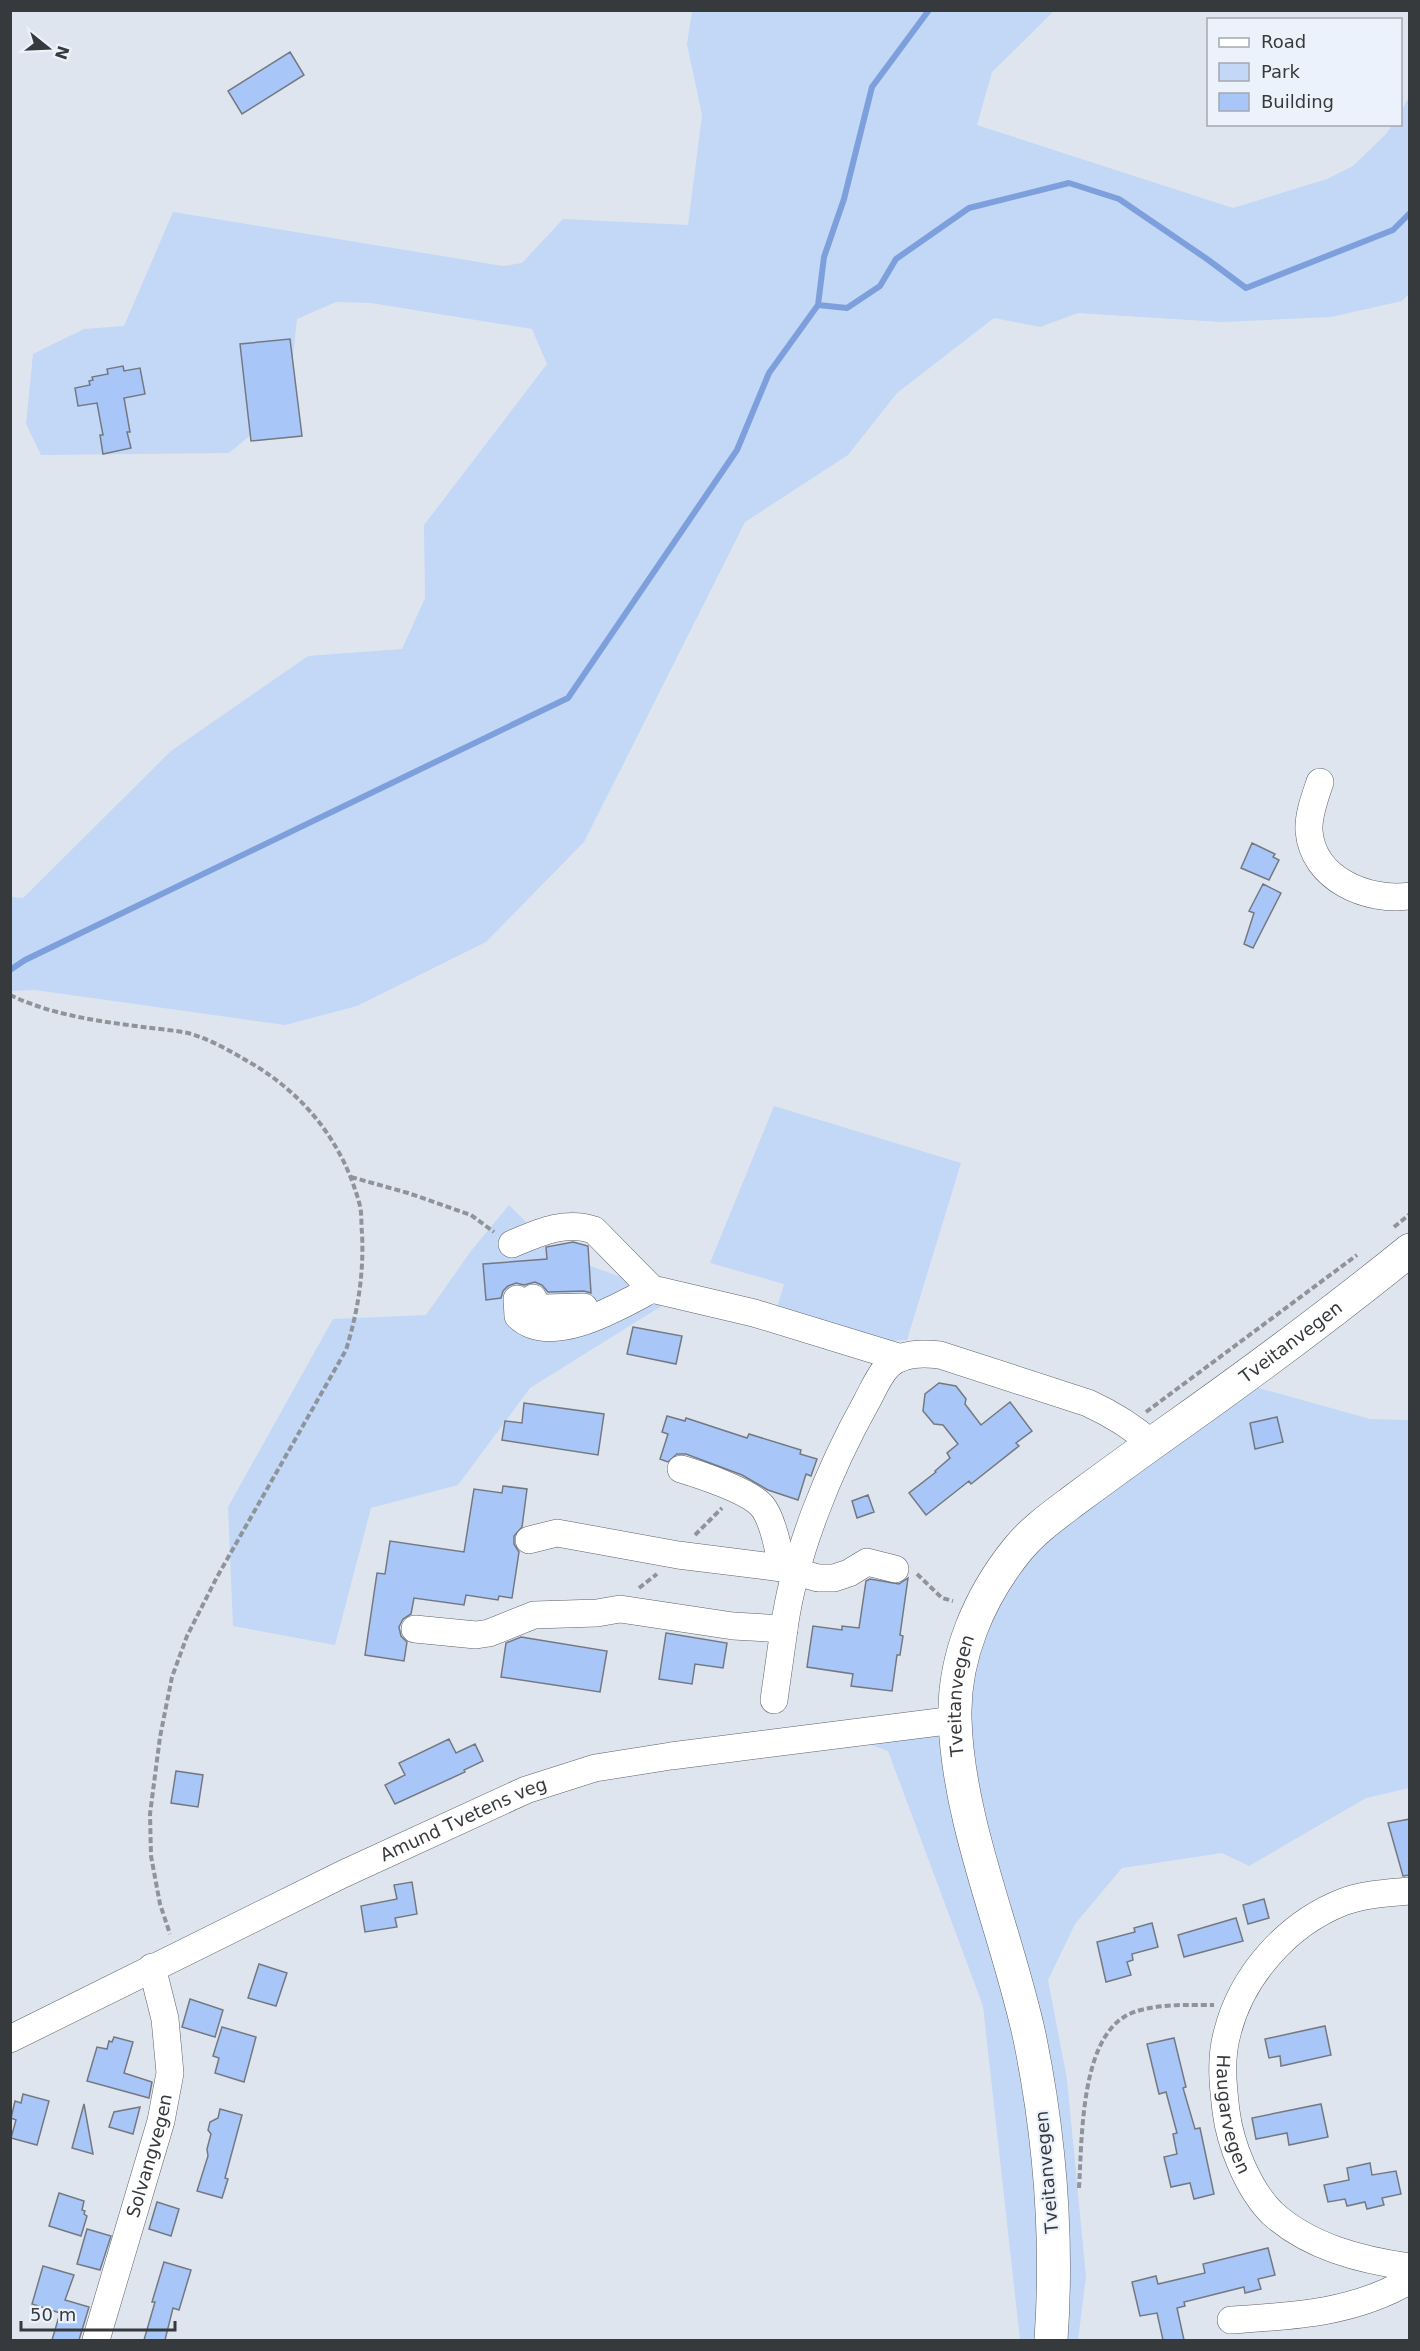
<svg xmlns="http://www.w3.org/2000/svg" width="1420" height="2351" viewBox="0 0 1420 2351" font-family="'DejaVu Sans',sans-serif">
<rect width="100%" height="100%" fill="#dfe5ee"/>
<path fill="#c3d7f7" d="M692 11H1054L992 72 977 125 1233 208 1327 179 1353 166 1386 134 1392 125 1400 124 1401 111 1409 97 1410 293 1402 301 1331 317 1222 322 1078 313 1040 327 994 318 897 393 848 455 745 522 584 842 486 942 357 1006 285 1025 35 990 11 991V897L23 898 171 751 308 656 402 649 425 598 424 525 547 364 532 329 371 303 336 302 297 319 288 404 229 453 41 455 26 424 33 354 84 329 124 326 173 212 503 266 522 263 563 219 688 225 702 115 687 44Z
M774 1106 961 1163 907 1340 891 1341 776 1311 784 1284 710 1263Z
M509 1205 558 1254 676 1297 530 1388 458 1485 371 1508 335 1645 233 1626 228 1507 333 1319 426 1315 471 1251Z
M1241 1383 1370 1419 1409 1420V1788L1366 1798 1249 1866 1222 1853 1122 1868 1075 1924 1048 1980 1067 2079 1086 2277 1078 2340H1020L983 2006 888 1751 848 1736 958 1727 971 1638 1034 1536Z"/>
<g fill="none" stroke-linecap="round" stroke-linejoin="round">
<path stroke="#7da0dc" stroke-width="6" d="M818 305 847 308 880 286 896 259 969 208 1069 183 1119 199 1207 259 1246 288 1393 230 1410 213
M10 970 25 960 568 698 737 450 769 373 818 305 824 257 844 199 872 87 929 10"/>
</g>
<path fill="#a9c6f9" stroke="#747981" stroke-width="1.5" d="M290 52 304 75 242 114 228 91Z
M290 339 302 436 251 441 240 344Z
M123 366 124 371 140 368 145 394 124 398 130 432H127L131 448 103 454 100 435H103L97 403 78 406 75 388 90 385 89 381 93 380 92 377 108 374 107 369Z
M1252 843 1275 854 1273 857 1279 860 1269 880 1241 868Z
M1263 884 1281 893 1253 948 1244 944 1254 913 1249 911Z
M573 1242 588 1246 591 1293 584 1291 548 1292 542 1285 535 1282 524 1285 516 1283 508 1286 503 1291 501 1298 486 1300 483 1264 547 1259 546 1247Z
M633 1327 682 1336 676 1364 627 1354Z
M939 1383 956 1386 966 1399 965 1404 981 1425 1010 1402 1032 1431 1016 1443 1019 1446 971 1484 969 1481 926 1515 909 1493 936 1472 935 1471 950 1458 947 1453 958 1444 943 1425 934 1424 923 1411 925 1394Z
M524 1403 604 1414 598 1455 502 1440 505 1421 522 1423Z
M667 1416 685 1421 686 1418 747 1438 749 1434 801 1450 800 1454 817 1459 811 1476 806 1474 798 1500 768 1490 742 1475 686 1454H677L668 1462 660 1459 668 1434 662 1432Z
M1277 1417 1283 1442 1255 1449 1250 1423Z
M503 1486 527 1489 522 1527 514 1536V1544L519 1552 512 1598 499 1596 498 1600 466 1595 464 1605 414 1598 411 1614 403 1619 399 1627 401 1636 407 1642 404 1661 365 1655 377 1573 385 1574 390 1541 464 1552 474 1489 502 1493Z
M868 1495 874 1512 857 1518 852 1501Z
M908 1578 900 1635 903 1636 900 1655H897L892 1691 851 1686 853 1674 807 1667 813 1626 842 1630V1626L859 1628 866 1581 870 1579 899 1584Z
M666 1633 727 1643 723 1668 695 1664 692 1684 659 1679Z
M521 1637 607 1651 600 1692 501 1677 506 1643Z
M449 1739 456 1753 475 1744 483 1761 464 1770 465 1772 395 1804 385 1785 405 1775 399 1763Z
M176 1771 203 1775 198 1807 171 1803Z
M1410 1819V1875L1403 1876 1388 1823Z
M412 1882 417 1914 395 1918 397 1927 365 1932 361 1906 397 1899 394 1885Z
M1264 1899 1269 1918 1248 1924 1243 1905Z
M1236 1918 1243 1941 1184 1957 1178 1935Z
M1152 1923 1158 1947 1132 1954 1133 1960 1127 1962 1131 1975 1106 1982 1097 1942 1135 1932 1134 1928Z
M259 1964 287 1973 276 2006 248 1998Z
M190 1999 223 2010 215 2037 182 2027Z
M1325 2026 1331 2055 1281 2066 1280 2056 1269 2058 1265 2039Z
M222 2027 256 2037 244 2082 215 2073 219 2058 213 2056Z
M114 2037 133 2042 124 2073 152 2082 149 2098 87 2081 97 2047 107 2049 109 2041 112 2042Z
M1174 2038 1186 2087 1183 2088 1195 2129 1200 2128 1214 2194 1194 2199 1190 2183 1171 2187 1164 2157 1177 2154 1173 2134 1177 2133 1166 2092 1159 2094 1147 2044Z
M23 2094 49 2101 37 2145 11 2138 16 2120 11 2118 15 2101 21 2103Z
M84 2104 93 2154 72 2148Z
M1321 2104 1328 2137 1289 2145 1287 2133 1256 2139 1252 2118Z
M140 2107 133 2134 109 2127 114 2112Z
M220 2109 242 2115 225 2178 228 2179 222 2198 197 2191 208 2156 207 2149 211 2134 208 2130 210 2122 218 2118Z
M1370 2163 1372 2175 1396 2171 1401 2194 1382 2198 1384 2205 1367 2209 1365 2202 1347 2206 1345 2199 1328 2202 1324 2185 1349 2180 1347 2168Z
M59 2193 84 2201 82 2210 85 2211 84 2214 87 2216 81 2236 49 2226Z
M157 2202 179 2209 171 2236 149 2229Z
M87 2229 111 2236 100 2270 77 2264Z
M1268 2248 1275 2275 1258 2279 1261 2289 1245 2293 1244 2287 1184 2302 1185 2306 1177 2308 1184 2340H1163L1157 2313 1140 2316 1132 2282 1156 2276 1158 2284 1205 2273 1203 2264Z
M164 2262 191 2270 179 2310 173 2308 165 2340H144L155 2302H152Z
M43 2266 74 2275 65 2300 89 2307 79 2340H52L60 2313 32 2304Z"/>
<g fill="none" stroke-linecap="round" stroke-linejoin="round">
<g stroke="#5d626a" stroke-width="28">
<g id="minor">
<path d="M1320 782C1315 797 1308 815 1309 831 1313 879 1367 902 1410 896"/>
<path d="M512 1244C538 1233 565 1220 594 1230L652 1289 754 1313 901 1358"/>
<path d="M533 1298 537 1306 544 1308 584 1307"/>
<path d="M517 1299 518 1316C551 1348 620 1306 652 1289"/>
<path d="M681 1469C701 1475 749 1491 762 1506 773 1519 779 1551 782 1568"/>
<path d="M529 1540 557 1533 678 1555 782 1568 818 1578H834L849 1573 867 1562 895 1569"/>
<path d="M415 1629 476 1635 489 1633 534 1615 597 1613 620 1609 733 1626 784 1629C794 1554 830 1467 867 1401 873 1390 879 1375 888 1366 900 1353 923 1353 940 1355L1088 1403C1112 1414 1132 1426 1152 1444"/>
<path d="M774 1700 784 1629"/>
<path id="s1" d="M1410 1891C1387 1893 1364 1894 1343 1902 1287 1924 1241 1976 1227 2034 1220 2059 1223 2086 1226 2111 1230 2144 1248 2189 1272 2213 1309 2247 1361 2260 1410 2267"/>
<path id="s2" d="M10 2039 343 1874 526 1790 595 1768 671 1756 955 1720"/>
<path d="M1231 2320C1294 2316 1355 2313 1410 2280"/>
<path id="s3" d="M96 2340 161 2121 170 2073 165 2019 152 1967"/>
</g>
</g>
<g stroke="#5d626a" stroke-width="34">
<g id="major">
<path id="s4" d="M1051 2340C1058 2240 1050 2138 1030 2039 1008 1935 958 1824 955 1719 953 1658 979 1597 1017 1550 1034 1529 1056 1514 1077 1498 1107 1476 1137 1454 1168 1432 1250 1374 1331 1314 1410 1250"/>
</g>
</g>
<path stroke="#8f949a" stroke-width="4" stroke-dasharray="6 3" stroke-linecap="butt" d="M10 995C52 1015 97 1021 143 1027 157 1029 173 1030 188 1033 210 1039 230 1051 249 1062 305 1094 344 1144 360 1206 362 1215 361 1225 362 1233 364 1274 358 1311 346 1350L217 1577 187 1636 172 1677 160 1737 150 1814 151 1856 160 1904 170 1934
M351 1177 408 1193 471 1215 494 1232
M1394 1227 1410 1214
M1146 1412 1357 1255
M695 1535 722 1508
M917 1574 942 1598 953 1601
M639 1588 657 1574
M1079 2188C1082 2142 1080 2044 1124 2017 1146 2003 1189 2005 1214 2005"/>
<use href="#minor" stroke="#fff" stroke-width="27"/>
<use href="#major" stroke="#fff" stroke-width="33"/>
</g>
<g text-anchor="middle" stroke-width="4.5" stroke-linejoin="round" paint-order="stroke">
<g font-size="18" fill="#373a3d" stroke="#ecf2fb">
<text dy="6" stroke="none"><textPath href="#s4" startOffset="1160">Tveitanvegen</textPath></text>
<text dy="6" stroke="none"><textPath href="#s4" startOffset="656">Tveitanvegen</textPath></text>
<text dy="6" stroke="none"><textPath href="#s2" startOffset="504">Amund Tvetens veg</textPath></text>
<text dy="6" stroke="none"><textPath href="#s1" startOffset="332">Haugarvegen</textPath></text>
<text dy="6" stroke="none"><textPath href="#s3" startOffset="192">Solvangvegen</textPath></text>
<text transform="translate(1047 2172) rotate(-95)" y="6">Tveitanvegen</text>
</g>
</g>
<rect width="1420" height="2351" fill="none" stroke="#373a3d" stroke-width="24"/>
<rect x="1207" y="18" width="195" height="108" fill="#ecf2fb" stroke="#a4a8af" stroke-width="1.5"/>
<rect x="1219" y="38" width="30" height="9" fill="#ffffff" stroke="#a4a8af" stroke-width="1.5"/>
<text x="1261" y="48" font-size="18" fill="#373a3d">Road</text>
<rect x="1219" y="63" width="30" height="18" fill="#c3d7f7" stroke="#a4a8af" stroke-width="1.5"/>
<text x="1261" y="78" font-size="18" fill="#373a3d">Park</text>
<rect x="1219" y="93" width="30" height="18" fill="#a9c6f9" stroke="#a4a8af" stroke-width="1.5"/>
<text x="1261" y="108" font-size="18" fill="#373a3d">Building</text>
<g transform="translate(48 48) rotate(108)" stroke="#ecf2fb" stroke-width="4.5" paint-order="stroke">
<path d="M0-4.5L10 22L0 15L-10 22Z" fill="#373a3d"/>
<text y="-9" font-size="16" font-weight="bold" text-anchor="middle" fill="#373a3d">N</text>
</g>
<path d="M21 2321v9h154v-9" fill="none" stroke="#373a3d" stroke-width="3"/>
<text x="30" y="2321" font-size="18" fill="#373a3d" stroke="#ecf2fb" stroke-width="4.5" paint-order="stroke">50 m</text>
</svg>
